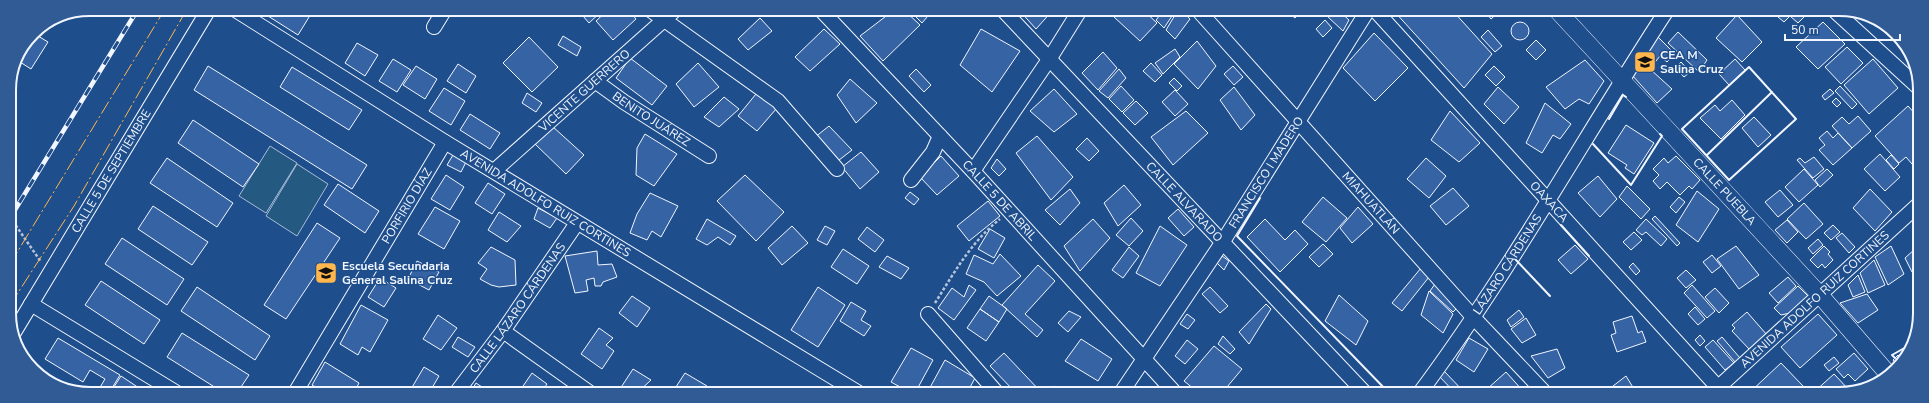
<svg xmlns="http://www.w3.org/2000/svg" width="1929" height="403" viewBox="0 0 1929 403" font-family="'Nunito Sans',sans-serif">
<rect width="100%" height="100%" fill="#1f4e8c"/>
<path fill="#245a82" stroke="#a8bbd7" d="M270 146 297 163 266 213 239 196Z
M297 164 328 184 297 236 266 216Z"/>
<path fill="#3563a3" stroke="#f2f6ff" d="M257 9H314L298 35Z
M577 9H604L589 23Z
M609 9H628L636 19 613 40 596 21Z
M894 10H904L920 25 883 61 860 36Z
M914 10H933L922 23 911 12Z
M1019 10H1053L1036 29Z
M1119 10H1143L1157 23 1140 41 1113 16Z
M1152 10H1162L1157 17Z
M1164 10H1176L1164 28 1156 20Z
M1178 10H1181L1190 19 1175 39 1166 30Z
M1285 10H1302L1295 18Z
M1333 10H1338L1349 20 1343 31 1327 16Z
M1344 10H1356L1350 16Z
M1393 10H1452L1492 54 1464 88Z
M1484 10H1501L1491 19Z
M1784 10H1811L1798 23 1790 16 1784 22 1778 17Z
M1737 15 1762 42 1742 62 1716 38Z
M760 18 772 31 748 50 738 39Z
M1325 20 1332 28 1323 37 1316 29Z
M1511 31a9 9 0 1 1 18 0a9 9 0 1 1-18 0Z
M1823 22 1845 44 1818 69 1796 47Z
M824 29 840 44 810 71 795 57Z
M981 29 1020 51 992 92 960 65Z
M1488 30 1502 46 1495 52 1481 37Z
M1678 32 1707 60 1699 72 1668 43Z
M33 33 48 42 31 69 20 62 11 77 15 59Z
M1374 33 1408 68 1375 101 1343 68Z
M1656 35 1675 54 1667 62 1660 56 1652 66 1643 59Z
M563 36 581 47 577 56 558 45Z
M529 37 558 67 532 92 503 63Z
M1536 40 1546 50 1536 60 1526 50Z
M1197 41 1216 66 1198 89 1174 64Z
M357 43 378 55 365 76 345 63Z
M1847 47 1863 63 1841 84 1825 67Z
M1175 49 1180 57 1163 74 1155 63Z
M1103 52 1117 68 1098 90 1082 73Z
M630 58 667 86 652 105 616 78Z
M393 59 411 70 397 92 379 81Z
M1639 59 1672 89 1657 103 1632 75Z
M1735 59 1745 70 1729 85 1719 74Z
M1873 59 1898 88 1869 114 1844 85Z
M1585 60 1604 81 1589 104 1579 99 1565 109 1546 87Z
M1681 62 1690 72 1684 77 1675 68Z
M698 63 719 87 694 107 676 84Z
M1151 63 1162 75 1155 82 1143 71Z
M458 64 476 76 466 93 447 81Z
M208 66 367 165 352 189 194 90Z
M416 66 437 79 425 99 403 85Z
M1233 66 1243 77 1234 85 1224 74Z
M1494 66 1505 77 1496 86 1485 75Z
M292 67 362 110 349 130 280 87Z
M916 69 931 85 924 92 909 76Z
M1119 69 1126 78 1108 98 1099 91Z
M1174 78 1182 86 1177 91 1169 83Z
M850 79 877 103 856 123 837 95Z
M1121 86 1134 100 1122 112 1109 99Z
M1840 86 1857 104 1852 109 1835 91Z
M1234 87 1255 115 1241 130 1220 100Z
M1498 87 1519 107 1504 124 1484 104Z
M444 88 465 101 451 125 429 111Z
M1054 89 1077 114 1054 132 1030 111Z
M1830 89 1834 93 1825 100 1822 96Z
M1175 90 1188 104 1175 116 1162 102Z
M527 93 542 103 536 112 522 103Z
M756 94 777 108 757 131 738 116Z
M724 97 739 109 719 127 704 117Z
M1836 98 1841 103 1837 107 1832 102Z
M1732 100 1745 115 1721 139 1700 118 1715 105 1720 111Z
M1136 101 1148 113 1135 125 1123 113Z
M1545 103 1571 124 1560 139 1553 135 1542 153 1526 143Z
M1908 106 1918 117V171L1906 157 1899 163 1875 136Z
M1186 111 1208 133 1173 165 1151 137Z
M1450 111 1480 143 1459 162 1431 140Z
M470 114 500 133 490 149 460 130Z
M1858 116 1871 131 1852 148 1832 126 1842 117 1849 124Z
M1754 117 1771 135 1758 147 1742 128Z
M193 120 259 164 243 187 178 143Z
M1626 125 1654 143 1634 174 1625 168 1627 165 1608 153Z
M552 126 584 155 566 174 534 143Z
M829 126 852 150 834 164 814 138Z
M1827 131 1833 138 1838 133 1852 148 1833 165 1819 150 1825 145 1819 138Z
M645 134 677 154 654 186 636 175 637 148Z
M1037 136 1073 177 1051 200 1016 153Z
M1087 138 1099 151 1089 161 1076 149Z
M861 152 879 172 860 189 842 167Z
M1880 154 1900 177 1885 191 1864 169Z
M453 155 466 162 461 172 447 165Z
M1891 155 1899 164 1894 169 1886 160Z
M941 156 959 176 937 195 920 177Z
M1676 156 1700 180 1692 189 1689 186 1680 195 1667 182 1660 189 1653 181 1659 175 1653 169 1664 158 1668 163Z
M1814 157 1824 169 1813 178 1797 160 1800 158 1805 163Z
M167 158 233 203 217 227 150 183Z
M1426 158 1446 176 1429 198 1407 179Z
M997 159 1006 169 999 176 991 168Z
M1804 169 1818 185 1799 202 1785 187Z
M1827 169 1833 175 1820 187 1815 180Z
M446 175 464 187 450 210 431 199Z
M745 175 784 212 756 241 717 201Z
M1598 176 1617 199 1600 217 1578 193Z
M488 183 505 194 492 214 475 203Z
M338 184 379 211 365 233 324 205Z
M1124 185 1141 205 1118 226 1104 203Z
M1627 186 1650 209 1641 219 1619 197Z
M1453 188 1469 206 1446 225 1430 206Z
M1070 189 1080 203 1060 225 1045 210Z
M1870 189 1892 212 1875 231 1853 208Z
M1780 190 1793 205 1778 217 1765 202Z
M1697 191 1719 209 1698 242 1676 225Z
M910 192 919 199 914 205 905 198Z
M650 193 678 206 661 237 652 231 647 240 630 233 637 214Z
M1323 197 1347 218 1326 242 1302 222Z
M1679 197 1685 202 1676 213 1670 207Z
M988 201 1000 216 969 241 957 226Z
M1804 203 1823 224 1806 239 1787 219Z
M153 206 208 242 192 265 138 229Z
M435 207 460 221 444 249 418 234Z
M1358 207 1373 224 1352 243 1340 228Z
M538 208 557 218 550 228 534 219Z
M1178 209 1194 227 1184 236 1168 218Z
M499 212 521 226 507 242 488 230Z
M1655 216 1680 243 1677 246 1652 219Z
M1131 218 1143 231 1129 246 1116 235Z
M707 219 736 236 730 245 718 237 707 245 696 239Z
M1093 219 1110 238 1080 271 1064 246Z
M1265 219 1285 240 1295 230 1308 244 1280 272 1247 237Z
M1646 219 1667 239 1661 246 1646 232 1642 235 1636 230Z
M1787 220 1798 232 1787 243 1775 230Z
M317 223 340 238 286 319 264 305Z
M1833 225 1840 232 1831 240 1824 233Z
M792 226 808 243 782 265 768 248Z
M825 226 835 231 827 245 817 240Z
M1160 226 1187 245 1160 286 1136 273Z
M867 227 884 240 875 252 858 239Z
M990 229 1005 238 994 258 978 249Z
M1634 232 1642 240 1631 250 1623 242Z
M1842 233 1855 247 1849 253 1836 238Z
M122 238 184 279 167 305 105 264Z
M1818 239 1823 245 1813 254 1808 248Z
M1323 244 1333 254 1319 267 1309 257Z
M1575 245 1588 259 1571 274 1558 260Z
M1736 246 1759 275 1739 289 1717 259Z
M1824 246 1830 252 1828 254 1833 260 1825 268 1822 264 1818 268 1810 260Z
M1891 246 1904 274 1888 285 1875 257Z
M491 247 515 260 516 285 499 287 491 285 480 279 487 269 478 263Z
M1129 247 1139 256 1123 278 1112 270Z
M843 249 869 266 857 284 831 267Z
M1915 249 1918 258V268L1912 272 1905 258Z
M597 251 598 265 612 264 617 277 603 282 601 286H595L594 278 586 280 588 291 575 293 565 256Z
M1000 254 1021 276 997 296 984 282 966 274 974 255 993 264Z
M1712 255 1721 266 1712 273 1703 262Z
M887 256 909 268 901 279 879 267Z
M1222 256 1229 261 1224 270 1217 263Z
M1874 260 1885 285 1868 293 1860 273Z
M417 261 439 272 429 290 408 279Z
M1633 263 1640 271 1636 275 1629 267Z
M1038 265 1055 281 1025 314 1043 330 1037 337 1002 305Z
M1421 268 1429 277 1402 311 1392 303Z
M1686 270 1696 280 1686 288 1677 278Z
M1858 275 1865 292 1853 297 1848 285Z
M1788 277 1796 286 1778 303 1769 293Z
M380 278 396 288 384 307 368 297Z
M101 281 160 320 144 344 85 305Z
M1435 284 1457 308 1453 312 1430 291Z
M969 285 976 290 954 320 938 308 952 288 964 297Z
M1692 285 1715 311 1707 318 1684 293Z
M1798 286 1808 296 1790 313 1781 315 1774 308Z
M197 287 270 336 255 360 181 311Z
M818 287 845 305 818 347 791 330Z
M1210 287 1228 306 1220 313 1202 294Z
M1715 288 1729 303 1719 313 1705 297Z
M1429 291 1453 314 1443 333 1421 315Z
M1867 294 1878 310 1858 323 1840 303Z
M1339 295 1368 321 1356 345 1325 321Z
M632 296 650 308 637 327 619 313Z
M989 296 1007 309 999 322 980 309Z
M851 302 866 311 861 320 871 326 864 336 840 321Z
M1266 304 1271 309 1249 344 1239 332Z
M361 305 388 320 370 352 362 347 358 355 340 344Z
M1695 307 1705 319 1698 325 1688 314Z
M980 309 999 322 986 341 967 328Z
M1519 310 1524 317 1511 327 1507 320Z
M1069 311 1081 317 1068 332 1058 323Z
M1747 312 1767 335 1750 350 1732 331 1735 328 1732 325Z
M1187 314 1195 320 1188 329 1180 324Z
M1818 314 1837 335 1800 368 1781 347Z
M438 315 457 328 441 350 423 339Z
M1632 316 1638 333 1642 331 1646 342 1617 352 1611 335 1616 333 1613 322Z
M1526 318 1536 335 1522 343 1511 329Z
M599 328 613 338 606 345 614 351 602 369 581 354Z
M182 333 249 375 237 393H224L167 357Z
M1700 335 1705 341 1700 346 1695 340Z
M1223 336 1235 349 1230 354 1218 344Z
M458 337 475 347 468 357 452 347Z
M1722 337 1740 358 1735 362 1717 341Z
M58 338 120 375 109 393 99 389 105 379 90 370 83 382 45 359Z
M1469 338 1488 349 1474 372 1456 360Z
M1081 339 1112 359 1098 381 1065 361Z
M1187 340 1198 349 1185 364 1175 356Z
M1713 340 1734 363 1725 370 1705 347Z
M1214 346 1242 369 1222 393H1199L1184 381Z
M911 348 933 360 915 393H911L891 382Z
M1557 349 1565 368 1548 378 1531 356Z
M1004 353 1042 393H1016L990 366Z
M1854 353 1868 369 1855 381 1848 374 1844 378 1836 369Z
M1898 355 1901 359 1897 365 1893 360Z
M1834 357 1839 363 1829 371 1824 365Z
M945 360 975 378 967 393H927Z
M325 362 359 383 354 393H326L312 385Z
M1781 363 1803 386 1794 394H1748Z
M424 367 439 376 429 393H418L411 389Z
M633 369 651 380 637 393H619L618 392Z
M1444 371 1466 394H1456L1439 376Z
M1506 372 1523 391 1520 394H1489L1486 390Z
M532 373 547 384 541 393H525L521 389Z
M685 373 707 386 702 393H672Z
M1834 374 1850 391 1844 394H1816L1814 392Z
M121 376 142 390 140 393H110Z
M1626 376 1634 389 1626 394 1604 393Z
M476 383 491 393H470Z
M1054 386 1064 393H1049Z"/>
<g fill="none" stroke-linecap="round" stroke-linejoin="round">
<g stroke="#f2f6ff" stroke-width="16">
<g id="minor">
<path id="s1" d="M234 9 445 142 859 393"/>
<path d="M649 9 778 101 837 169"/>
<path id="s2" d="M821 10 973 171 1175 393"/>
<path id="s3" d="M1003 10 1365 393"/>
<path id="s4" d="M1198 10 1474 318 1546 394"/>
<path id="s5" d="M1375 10 1724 394"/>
<path d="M1835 11 1918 87"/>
<path d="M434 27 445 9"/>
<path id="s6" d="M595 81 624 102 709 156"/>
<path id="s7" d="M494 171 675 10"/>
<path d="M973 171 1050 58 1080 10"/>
<path d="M911 180 933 152 940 136"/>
<path d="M31 304 177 393"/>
<path d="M928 314 997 393"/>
<path d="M503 331 590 393"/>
<path id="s8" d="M13 334 209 9"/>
<path id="s9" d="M295 393 445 142"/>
<path id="s10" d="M456 393 503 331 577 223"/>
<path id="s11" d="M1121 393 1222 243 1368 10"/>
<path id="s12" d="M1712 393 1918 205"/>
<path id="s13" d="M1419 394C1510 272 1584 137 1667 10"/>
</g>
</g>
<g stroke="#f2f6ff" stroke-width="18">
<g id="tertiary">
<path id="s14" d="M1557 10 1820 295 1889 375"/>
</g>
</g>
<path stroke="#b3c4dc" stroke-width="2.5" stroke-dasharray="3 2" stroke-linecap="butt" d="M10 217 41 262
M935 303C954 273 971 242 1000 219"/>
<use href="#minor" stroke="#1f4e8c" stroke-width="14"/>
<use href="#tertiary" stroke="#1f4e8c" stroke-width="17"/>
<g stroke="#f2f6ff" stroke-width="4.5">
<path id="rail" d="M10 218 138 9"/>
</g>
<use href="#rail" stroke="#1f4e8c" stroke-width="3" stroke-dasharray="9" stroke-linecap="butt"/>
<path stroke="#f2f6ff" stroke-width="2" d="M1749 67 1796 119 1729 180 1682 129Z
M1609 119 1623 95 1626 97
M1593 144 1631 185 1662 136 1660 134
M1707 155 1772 92
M1260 198 1237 236 1389 393
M1561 225 1589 256
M1516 260 1550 296
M1895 358 1892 355 1908 346"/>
<path stroke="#ffb74d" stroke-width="1" stroke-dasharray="14 3 2 3" stroke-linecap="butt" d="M10 264 165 9
M10 305 74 206 187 9"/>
</g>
<defs>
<g id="school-square" transform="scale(1.15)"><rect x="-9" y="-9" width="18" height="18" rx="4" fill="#ffb74d" stroke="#1f4e8c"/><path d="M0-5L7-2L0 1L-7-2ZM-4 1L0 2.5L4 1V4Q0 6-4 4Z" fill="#111"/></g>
</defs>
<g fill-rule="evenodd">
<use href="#school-square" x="1645" y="62"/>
<use href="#school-square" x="326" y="273"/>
</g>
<g text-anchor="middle" stroke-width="3" stroke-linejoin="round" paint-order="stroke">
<g font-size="12" font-weight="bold" fill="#f2f6ff" stroke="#1f4e8c" text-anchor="start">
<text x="1660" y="59">CEA M<tspan x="1660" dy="14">Salina Cruz</tspan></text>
<text x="342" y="270">Escuela Secundaria<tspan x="342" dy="14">General Salina Cruz</tspan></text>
</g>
<g font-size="12" fill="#f2f6ff" stroke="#1f4e8c">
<text dy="4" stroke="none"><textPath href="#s7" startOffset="121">VICENTE GUERRERO</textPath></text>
<text dy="4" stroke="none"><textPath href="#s6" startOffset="68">BENITO JUÁREZ</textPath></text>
<text dy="4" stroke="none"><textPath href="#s8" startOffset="190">CALLE 5 DE SEPTIEMBRE</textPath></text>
<text dy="4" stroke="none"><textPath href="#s11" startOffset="264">FRANCISCO I MADERO</textPath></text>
<text dy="4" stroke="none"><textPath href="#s14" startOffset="247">CALLE PUEBLA</textPath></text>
<text dy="4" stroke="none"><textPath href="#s2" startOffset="261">CALLE 5 DE ABRIL</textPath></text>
<text dy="4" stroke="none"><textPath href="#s3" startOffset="264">CALLE ALVARADO</textPath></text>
<text dy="4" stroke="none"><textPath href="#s5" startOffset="259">OAXACA</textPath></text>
<text dy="4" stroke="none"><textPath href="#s1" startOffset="367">AVENIDA ADOLFO RUIZ CORTINES</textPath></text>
<text dy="4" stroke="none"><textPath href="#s4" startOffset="259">MIAHUATLÁN</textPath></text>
<text dy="4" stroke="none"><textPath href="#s9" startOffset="218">PORFIRIO DÍAZ</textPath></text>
<text dy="4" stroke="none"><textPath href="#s13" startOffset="157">LÁZARO CÁRDENAS</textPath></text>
<text dy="4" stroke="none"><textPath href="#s12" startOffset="139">AVENIDA ADOLFO RUIZ CORTINES</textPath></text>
<text dy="4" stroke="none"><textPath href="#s10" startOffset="105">CALLE LÁZARO CÁRDENAS</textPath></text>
</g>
</g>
<path d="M0 0H1929V403H0ZM90 16H1839A74 74 0 0 1 1913 90V313A74 74 0 0 1 1839 387H90A74 74 0 0 1 16 313V90A74 74 0 0 1 90 16Z" fill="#305b95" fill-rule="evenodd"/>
<path fill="none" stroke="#f2f6ff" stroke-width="2" d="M90 16H1839A74 74 0 0 1 1913 90V313A74 74 0 0 1 1839 387H90A74 74 0 0 1 16 313V90A74 74 0 0 1 90 16Z"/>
<path d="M1785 34v6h115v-6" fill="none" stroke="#f2f6ff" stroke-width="2"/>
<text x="1791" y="34" font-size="12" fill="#f2f6ff" stroke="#1f4e8c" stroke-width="3" paint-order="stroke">50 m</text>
</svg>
